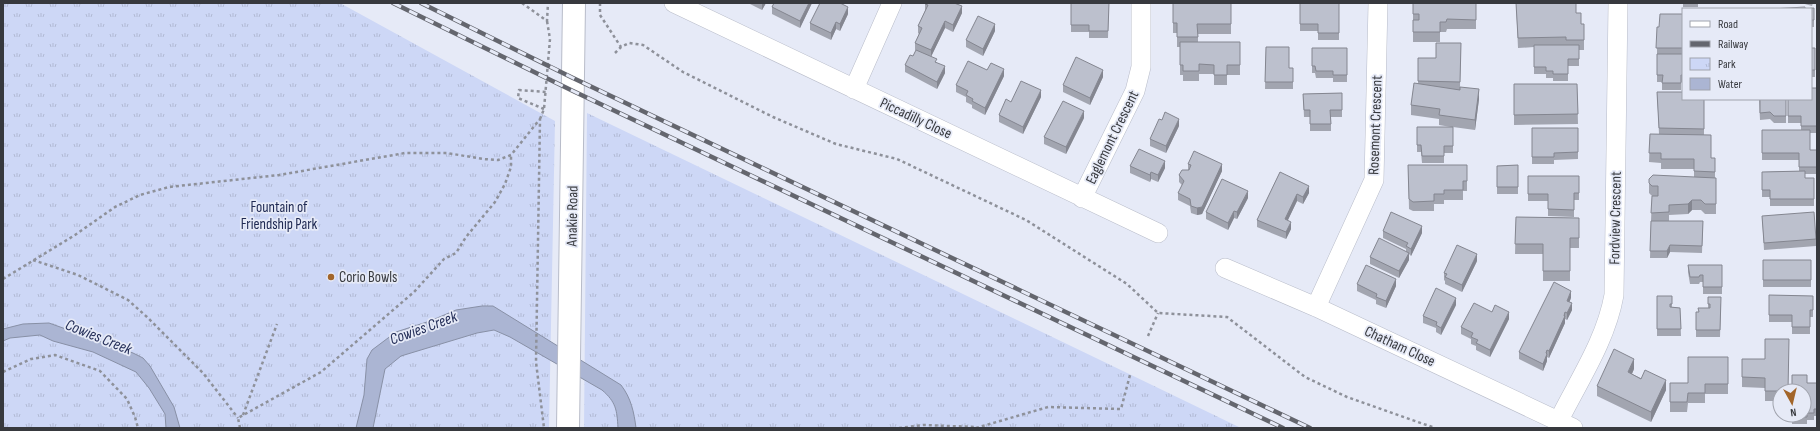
<svg xmlns="http://www.w3.org/2000/svg" width="1820" height="431" viewBox="0 0 1820 431" font-family="'Sofia Sans Condensed',sans-serif">
<defs>
<pattern id="park-tufts" width="24" height="20" patternUnits="userSpaceOnUse"><rect width="24" height="20" fill="#cdd7f6"/><path d="M3 7l-1-3M5 7V3M7 7l1-3M15 17l-1-3M17 17v-4M19 17l1-3" fill="none" stroke="#b1b9d4"/></pattern>
</defs>
<rect width="100%" height="100%" fill="#e6eaf7"/>
<path fill="url(#park-tufts)" d="M3 3H340L555 121 549 428H3Z
M587 113 1152 385 1241 428H584Z"/>
<path fill="#abb5d3" stroke="#8890a6" d="M482 306H493L621 385C631 398 634 412 636 428H618C617 410 616 402 602 390L510 337 494 330 477 333 401 356 385 369 373 428H356L364 395 367 359 372 350 396 332 430 321 456 310Z
M49 323 133 353 143 358 150 366 174 407 180 428H166L165 414 149 388 136 372 93 352 53 341 40 335 10 338 3 341V329L23 324Z"/>
<g fill="none" stroke-linecap="round" stroke-linejoin="round">
<g stroke="#b8bcc9" stroke-width="20">
<path id="minor" d="M674 3 1158 233
M854 89 892 3
M1082 198 1135 91 1141 67V3
M1225 268 1316 307 1573 428
M1316 307 1374 180 1378 3
M1559 420C1579 380 1606 340 1614 295L1618 3"/>
</g>
<g stroke="#b8bcc9" stroke-width="24">
<path id="secondary" d="M568 428 574 3"/>
</g>
<path stroke="#8e919a" stroke-width="2.5" stroke-dasharray="3 3" stroke-linecap="butt" d="M522 3 547 21 548 3
M600 3V15L621 47
M615 53 621 47 629 43 643 45 683 72 773 117 836 144 897 159 1026 220 1127 284 1158 313 1227 317 1305 377 1347 397 1435 428
M544 109 518 98 519 90 546 92
M540 119 544 109 550 39 547 21
M33 260 78 275 128 300 147 317 203 373 238 418
M3 279 75 235 115 207 140 195 169 187 279 175 405 153H447L483 159 498 160 511 155 540 119 536 362 544 428
M1148 336 1158 313
M3 372 31 359 55 355 100 371 127 399 135 417 138 428
M243 415 277 324
M240 428 238 418 321 372 414 292 444 259 456 253 466 237 495 202 505 184 511 167V155
M899 428 923 425 976 427
M976 428 1048 407 1121 409 1130 375"/>
<use href="#minor" stroke="#fff" stroke-width="19"/>
<use href="#secondary" stroke="#fff" stroke-width="22"/>
<g stroke="#64666e" stroke-width="4.5">
<path id="rail" d="M393 3 573 91 1283 428
M421 3 573 78 1310 428"/>
</g>
<use href="#rail" stroke="#e6eaf7" stroke-width="3" stroke-dasharray="9" stroke-linecap="butt"/>
</g>
<path fill="#a2a5b0" d="M748 3H766L762 10Z
M774 3H812L800 28 772 14V7Z
M1071 3H1109L1108 38H1089V32H1071Z
M1173 3H1231V34H1198V42H1240V75H1227V85H1214V74H1199V81H1183V75H1180V47H1177V33H1173Z
M1339 3V40H1318V31H1300V5Z
M1413 3H1476V29H1447L1446 32H1440V42H1413Z
M1516 3 1576 13 1581 24 1584 40V50H1579V66H1568V81H1553V78H1546V74H1534V47L1518 48Z
M1683 3H1698V7H1683Z
M1801 3H1813L1812 6Z
M925 4 962 13 953 32 945 28 931 56 945 73 937 89 905 72V65L913 56 916 50H915V43L919 34 918 33V26L925 11Z
M1814 8V27H1811V9H1805Z
M848 14 840 31 836 29 831 40 810 30V23Z
M1683 14V82H1681V90H1662V82H1657V27H1659Z
M995 31 983 56 966 47V40Z
M1461 43 1460 87 1479 99 1475 130 1453 127V153H1444V163H1422L1421 152H1417V127H1451L1439 125V119L1411 115V105L1418 84V58H1436Z
M1266 47 1289 68H1293V89H1265Z
M1312 48H1347V82H1333V78H1316L1315 73H1312Z
M1811 48H1815V77H1811Z
M987 70 1004 76 985 115 972 108V105L966 102V97L956 92V85Z
M1103 77 1090 105 1063 92V85Z
M1514 84H1577L1578 124 1514 125Z
M1817 88V133H1810V150H1817V174H1805V178H1814V206H1770V197H1762V172L1799 171V160H1762V130H1801V123H1788V99Z
M1657 92 1704 99V135L1711 158H1715V178H1716V214H1705L1701 210H1692L1688 214 1669 215V221H1703L1702 253 1670 252 1667 258H1650L1651 221 1652 196 1649 193V179L1694 177V169H1661V163L1649 162 1650 134H1659Z
M1342 93V117H1331V131H1310V117H1304L1303 94Z
M1041 97 1023 134 999 122V115L1011 102Z
M1759 99H1786V123H1774L1770 119 1760 120Z
M1084 118 1066 154 1044 144V137Z
M1179 126 1166 153 1150 146V139Z
M1532 128H1578V159L1554 160V164H1532Z
M1188 164 1222 171 1202 214 1197 215 1191 213 1190 206 1178 200V193L1182 185 1179 182V175L1188 170Z
M1408 165H1467V191H1463V200H1444V204H1434V211H1413L1409 209Z
M1518 165V194H1497V166Z
M1130 166 1165 168 1158 182 1151 179 1150 182 1130 173Z
M1280 172 1309 193 1303 204 1297 201 1288 220 1291 229 1286 239 1257 227V220Z
M1528 176H1579V200H1574V217L1548 216V201H1528Z
M1248 198 1237 219 1234 218 1228 230 1206 219V212Z
M1762 216 1816 239V246L1764 250Z
M1516 217 1579 218V248H1570V281H1543V254H1515Z
M1383 231 1422 233 1411 256 1409 254V260L1399 278 1370 264V257L1406 252V249L1383 238Z
M1763 260H1811V287H1763Z
M1477 261 1462 292 1445 284V281L1444 280V273Z
M1688 265H1722V294H1703V282H1700L1699 284H1690L1688 272Z
M1357 284 1396 286 1386 308 1376 304V300L1357 291Z
M1769 295 1813 296V317H1810V334H1792V322H1769Z
M1657 296H1672V307L1680 308 1681 336H1657Z
M1708 297 1721 304 1720 337H1696V312H1699L1708 308Z
M1571 298 1569 302 1572 310 1567 320 1565 319V323L1549 358 1547 357V361L1543 371 1519 359V352Z
M1456 305 1441 335 1436 332V328L1423 323V316Z
M1492 312 1509 319 1490 357 1476 350V346L1471 344V339L1461 334V327Z
M1728 357V394H1705V403H1688L1687 412H1670V402L1688 383Z
M1742 359 1780 391V401H1765V388L1742 387Z
M1634 369 1632 374 1666 390 1651 422 1597 396V386Z
M1807 383H1817V416H1814V420H1807V424H1792V415Z"/>
<path fill="#848690" d="M762 3H766L762 10Z
M809 3H812L800 28V21Z
M962 6V13L953 32V25Z
M848 7V14L840 31V24Z
M945 21V28L931 57V50Z
M836 22V29L831 40V33Z
M995 24V31L983 56V49Z
M945 66V73L937 89V82Z
M1004 69V76L985 115V108Z
M1103 70V77L1090 105V98Z
M1479 89V99L1475 130V120Z
M1041 90V97L1023 134V127Z
M1084 111V118L1066 154V147Z
M1179 119V126L1166 153V146Z
M1165 161V168L1158 182V175Z
M1222 164V171L1202 214 1197 215V208Z
M1151 172V179L1150 182V175Z
M1309 186V193L1303 204V197Z
M1248 191V198L1237 219V212Z
M1297 194V201L1285 226V219Z
M1692 200V210L1688 214V204Z
M1234 211V218L1228 230V223Z
M1291 222V229L1286 239V232Z
M1422 226V233L1411 256V249Z
M1670 245V252L1667 258V251Z
M1409 253V260L1399 278V271Z
M1477 254V261L1462 292V285Z
M1396 279V286L1386 308V301Z
M1571 291V298L1567 308V301Z
M1456 298V305L1441 335V328Z
M1572 303V310L1567 320V313Z
M1509 312V319L1490 357V350Z
M1565 312V323L1549 358V351Z
M1547 350V361L1543 371V364Z
M1634 359V369L1628 382V372Z
M1666 380V390L1651 422V412Z"/>
<path fill="#bcc0cd" stroke="#848690" d="M774 3H809L800 21 772 7Z
M820 3H840L848 7 840 24 836 22 831 33 810 23Z
M925 3H954L962 6 953 25 945 21 931 50 915 43 922 28 918 26 928 5 925 4Z
M1071 3H1109L1108 31H1089V25H1071Z
M1173 3H1231V24H1197L1198 37H1177V23H1173Z
M1300 3H1339V33H1318V24H1300Z
M1413 3H1476V20L1447 19 1446 22H1440V32H1413V20H1419V14H1413Z
M1516 3H1576V13H1581V24H1584V40H1566V37L1518 38Z
M1805 7V9L1814 8V20H1811V9H1772Z
M1660 14H1683V48H1656L1657 27H1659Z
M978 16 995 24 983 49 966 40Z
M1180 42H1240V65H1227V75H1214V65L1199 64V71H1183V65H1180Z
M1436 43H1461L1460 82 1418 81V58H1436Z
M1534 45H1579V59H1568V74H1553V71H1546V67H1534Z
M1266 47H1289V68H1293V82H1265Z
M1312 48H1347V75H1333V71H1316L1315 66H1312Z
M1811 48H1815V70H1811Z
M916 50 937 59 935 62 945 66 937 82 905 65 910 55 913 56Z
M1657 54H1683V75H1681V83H1662L1663 75H1657Z
M1076 57 1103 70 1090 98 1063 85Z
M968 61 987 70 991 63 1004 69 985 108 972 101 973 99 966 95 968 91 956 85Z
M1021 81 1041 90 1023 127 999 115 1006 99 1011 102Z
M1414 83 1460 90V87L1479 89 1475 120 1439 115 1440 109 1411 105Z
M1514 84H1577L1578 114 1514 115Z
M1811 88H1817V126H1801V116H1788V99H1811Z
M1657 92H1683V99H1704V129L1659 128Z
M1342 93V110H1330L1331 124H1310V110H1304L1303 94Z
M1760 99H1786V116H1774L1770 112 1760 113Z
M1063 101 1084 111 1066 147 1044 137Z
M1165 112 1179 119 1166 146 1150 139 1159 119 1162 120Z
M1417 127H1453V146H1444V156H1422L1421 145H1417Z
M1532 128H1578V152L1554 153V157H1532Z
M1762 130H1810V150H1817V167H1799V153H1762Z
M1650 134 1711 135V158H1715V172L1694 171V159H1661V153H1649Z
M1139 149 1165 161 1158 175 1151 172 1150 175 1130 166Z
M1194 151 1222 164 1202 207 1197 208 1191 206 1190 199 1178 193 1184 181 1179 175 1182 170H1189L1191 165 1188 164Z
M1408 165H1467V181H1463V190H1444V194H1434V201L1413 202 1409 199Z
M1518 165V187H1497V166Z
M1805 171V178H1814V199H1770V190H1762V172Z
M1280 172 1309 186 1303 197 1297 194 1285 219 1291 222 1286 232 1257 220Z
M1653 175 1716 178V204H1705L1701 200H1692L1688 204 1669 205V212L1651 213 1652 196H1658V186H1652L1649 183V179Z
M1528 176H1579V193H1574V210L1548 209V194H1528Z
M1222 179 1248 191 1237 212 1234 211 1228 223 1206 212Z
M1391 212 1422 226 1411 249 1406 246 1408 243 1383 231Z
M1814 212 1816 239 1764 243 1762 216Z
M1516 217 1579 218V238H1570V271H1543V244H1515Z
M1651 221H1703L1702 246 1670 245 1667 251H1650Z
M1379 238 1409 253 1399 271 1370 257Z
M1457 245 1477 254 1462 285 1445 277 1447 274 1444 273Z
M1763 260H1811V280H1763Z
M1366 265 1396 279 1386 301 1376 297 1377 294 1357 284Z
M1688 265H1722V287H1703V275H1700L1699 277H1690Z
M1554 282 1571 291 1567 301 1572 303 1567 313 1565 312 1564 316H1565L1549 351 1547 350 1546 353 1547 354 1543 364 1519 352Z
M1436 288 1456 298 1441 328 1436 325 1437 322 1423 316Z
M1769 295 1813 296V310H1810V327H1792V315H1769Z
M1657 296H1672V304H1670V307L1680 308 1681 329H1657Z
M1708 297H1721L1720 330H1696V312H1699L1698 308H1710V304H1708Z
M1474 303 1492 312 1495 305 1509 312 1490 350 1476 343 1478 340 1471 337 1473 333 1461 327Z
M1765 339H1789L1788 391H1765V378L1742 377V359H1765Z
M1614 349 1634 359 1628 372 1641 379 1645 370 1666 380 1651 412 1597 386Z
M1688 357H1728V384H1705V393H1688L1687 402H1670V383H1688Z
M1792 375H1807V383H1817V409H1814V413H1807V417H1792V415H1804V391H1792Z"/>
<circle fill="#a2652a" stroke="#e6eaf7" stroke-width="1.5" cx="331" cy="277" r="4"/>
<g text-anchor="middle" stroke-width="3.5" stroke-linejoin="round" paint-order="stroke">
<g font-size="15" fill="#37393e" stroke="#e6eaf7">
<text transform="translate(916 118) rotate(25)" y="5">Piccadilly Close</text>
<text transform="translate(1375 125) rotate(-88)" y="5">Rosemont Crescent</text>
<text transform="translate(1112 137) rotate(-64)" y="5">Eaglemont Crescent</text>
<text transform="translate(572 216) rotate(-89)" y="5">Anakie Road</text>
<text transform="translate(1615 218) rotate(-89)" y="5">Fordview Crescent</text>
<text transform="translate(1400 346) rotate(25)" y="5">Chatham Close</text>
</g>
<g font-size="15" fill="#202a53" stroke="#e6eaf7">
<text x="279" y="212">Fountain of<tspan x="279" dy="17">Friendship Park</tspan></text>
</g>
<g font-size="15" fill="#37393e" stroke="#e6eaf7" text-anchor="start">
<text x="339" y="282">Corio Bowls</text>
</g>
<g font-size="16" font-style="italic" fill="#252f59" stroke="#e6eaf7">
<text transform="translate(423 327) rotate(-20)" y="6">Cowies Creek</text>
<text transform="translate(99 336) rotate(22)" y="6">Cowies Creek</text>
</g>
</g>
<rect width="1820" height="431" fill="none" stroke="#37393e" stroke-width="8"/>
<rect x="1682" y="8" width="130" height="92" fill="#e6eaf7" stroke="#a0a3ad"/>
<rect x="1690" y="21" width="20" height="6" fill="#ffffff" stroke="#a0a3ad"/>
<text x="1718" y="28" font-size="12" fill="#37393e">Road</text>
<rect x="1690" y="41" width="20" height="6" fill="#64666e" stroke="#a0a3ad"/>
<text x="1718" y="48" font-size="12" fill="#37393e">Railway</text>
<rect x="1690" y="58" width="20" height="12" fill="url(#park-tufts)" stroke="#a0a3ad"/>
<text x="1718" y="68" font-size="12" fill="#37393e">Park</text>
<rect x="1690" y="78" width="20" height="12" fill="#abb5d3" stroke="#a0a3ad"/>
<text x="1718" y="88" font-size="12" fill="#37393e">Water</text>
<g transform="translate(1792 403) rotate(172)"><circle r="19" fill="#e6eaf7" stroke="#a0a3ad"/>
<path d="M0-3L7 15L0 10L-7 15Z" fill="#a2652a"/>
<text y="-6" font-size="11" font-weight="bold" text-anchor="middle" fill="#37393e">N</text>
</g>
</svg>
